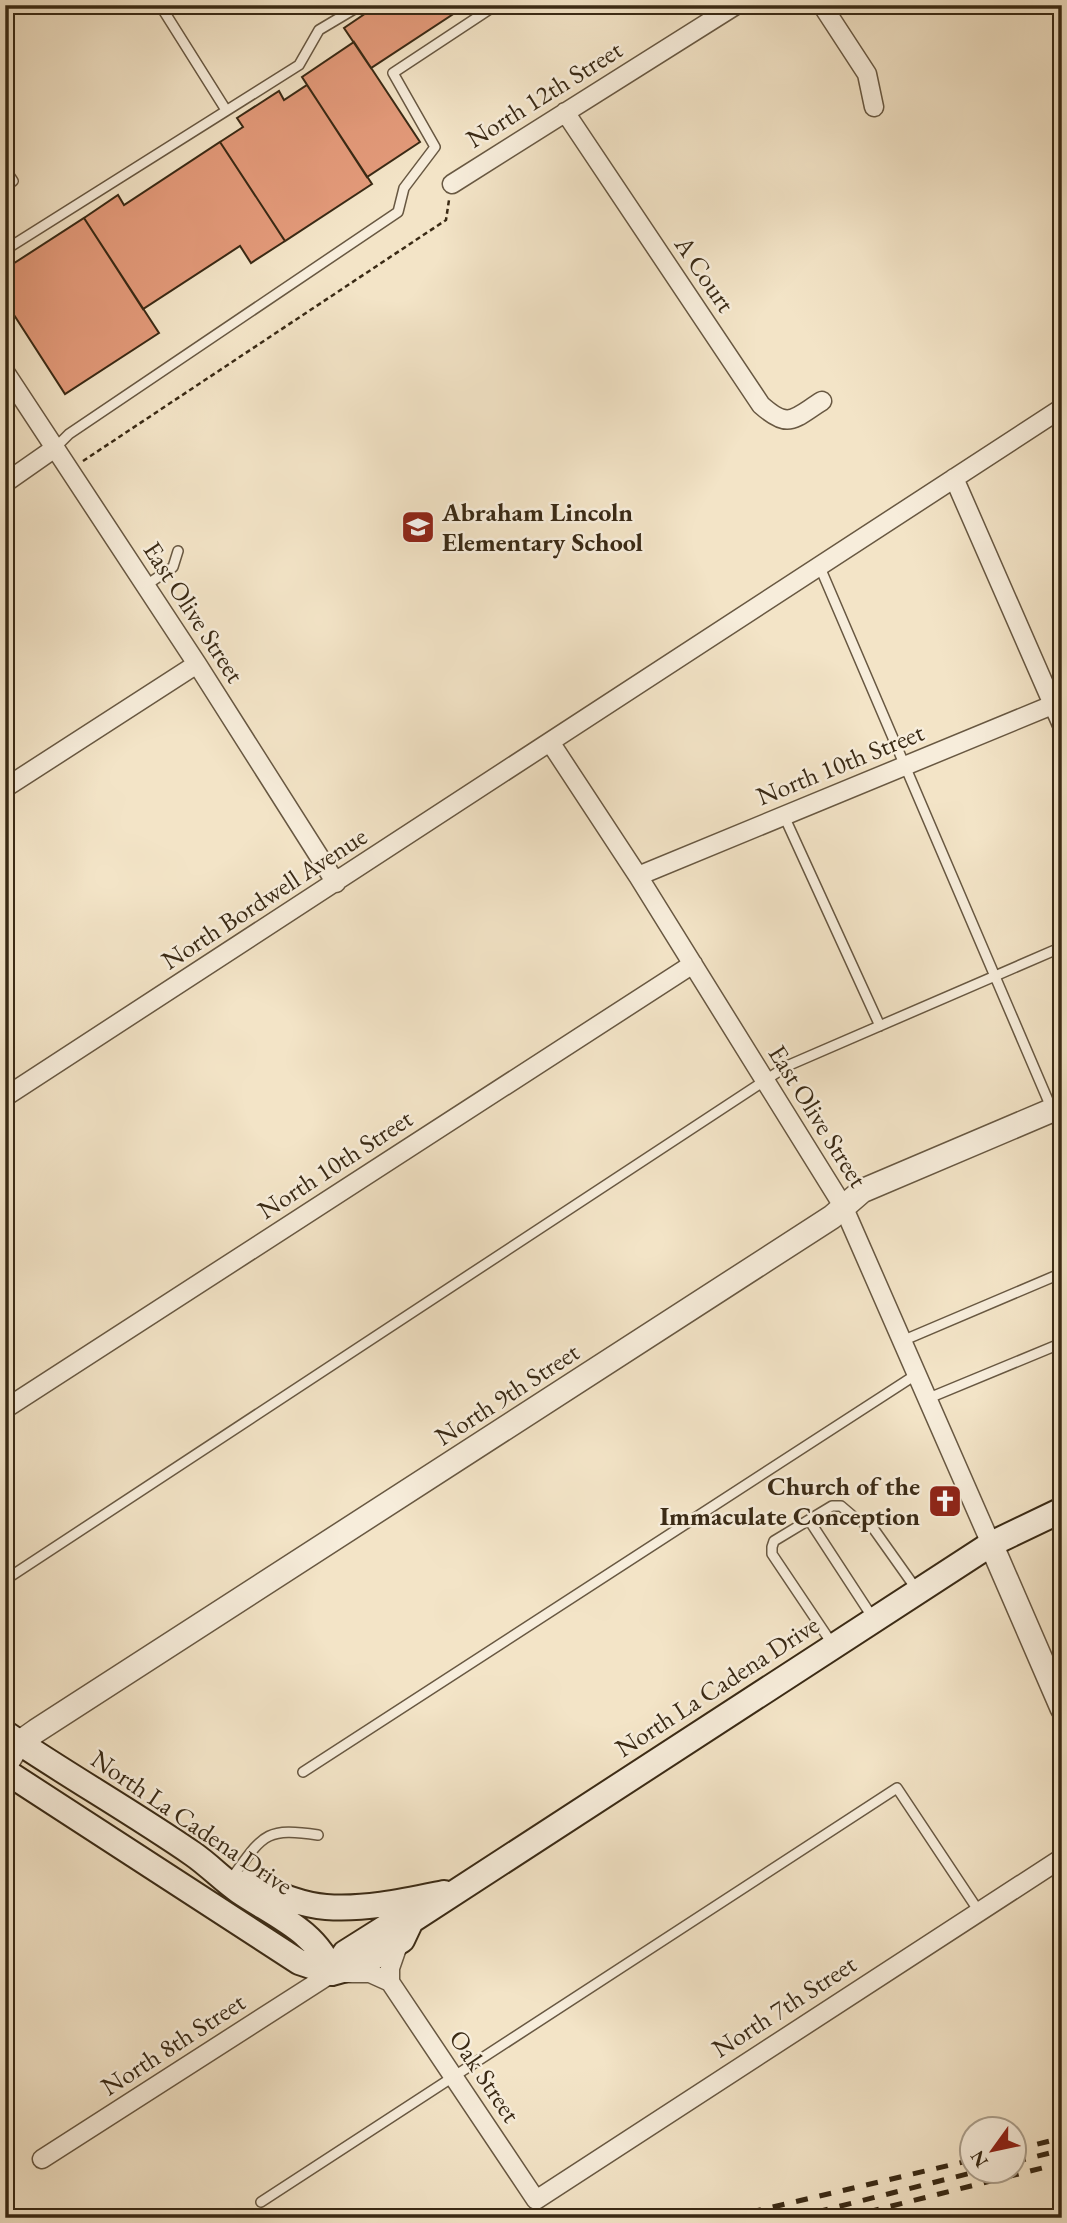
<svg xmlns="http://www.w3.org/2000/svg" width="1067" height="2223" viewBox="0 0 1067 2223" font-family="'EB Garamond',serif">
<rect width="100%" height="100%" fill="#f3e4c7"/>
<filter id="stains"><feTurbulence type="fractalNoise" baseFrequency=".00286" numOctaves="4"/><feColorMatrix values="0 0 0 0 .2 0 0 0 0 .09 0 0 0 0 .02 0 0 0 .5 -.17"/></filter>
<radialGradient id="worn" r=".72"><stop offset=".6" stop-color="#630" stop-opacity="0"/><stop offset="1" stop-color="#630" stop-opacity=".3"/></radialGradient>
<path fill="#e39a7a" stroke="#3a2a15" stroke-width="2" d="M378 5H467L371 68 344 28Z
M354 42 420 142 367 177 302 77Z
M307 85 372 184 285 241 220 142 243 127 237 118 279 91 284 100Z
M220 142 285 241 251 263 240 246 143 309 84 218 118 195 124 205Z
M84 218 159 333 65 394 5 301V269Z"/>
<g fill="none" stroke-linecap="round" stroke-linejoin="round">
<g stroke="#685842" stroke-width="12">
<path id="service" d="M160 5 226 110
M5 169 13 181 5 187
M5 250 299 65 319 30 361 5
M55 448 69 434 398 212 404 188 435 147 393 73 496 5
M819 565 1062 1133
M145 586 173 567 178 551
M784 816 880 1026
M902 1341 1062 1273
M929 1398 1062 1343
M809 1520 873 1618
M5 1580 787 1066 1062 947
M833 1645 772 1554V1547L774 1541 832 1506H841L855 1518 873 1528 917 1590
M303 1772 917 1374
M234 1875C263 1835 266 1827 318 1835
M261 2202 897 1788 978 1910"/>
</g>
<g stroke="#685842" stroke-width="21">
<path id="minor" d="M822 5 867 74 874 107
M565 112 761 405C789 430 793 419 822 401
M452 184 736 5
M5 372 197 664 336 883
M954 478 1062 725
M5 483 55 448
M550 742 638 876 843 1206 991 1544
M5 788 197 664
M638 876 1062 701
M5 1097 1062 408
M5 1409 693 964
M399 1942 390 1968V1982L536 2200 1062 1858
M42 2159 332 1973H370L390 1982"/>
</g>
<g stroke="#685842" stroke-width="26">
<path id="tertiary" d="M991 1544 1062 1708
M5 1766 19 1743 36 1731 832 1217 862 1191 1062 1106"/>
</g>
<g stroke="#3a2a15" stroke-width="28">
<path id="secondary" d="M5 1733C67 1775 132 1812 193 1854 209 1865 223 1880 239 1891 274 1915 317 1931 332 1973
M5 1771 299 1962 332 1973 361 1965 402 1940 411 1921
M248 1882C272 1892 299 1905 326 1907 365 1910 405 1901 444 1893
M332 1973 345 1953 391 1924 411 1921 991 1544 1062 1510"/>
</g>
<path stroke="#3a2a15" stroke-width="2.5" stroke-dasharray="5 3.5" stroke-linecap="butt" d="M83 461 446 220 449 200"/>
<use href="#service" stroke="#f7eddb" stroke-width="9"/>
<use href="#minor" stroke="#f7eddb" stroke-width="18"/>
<use href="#tertiary" stroke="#f7eddb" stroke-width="23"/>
<use href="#secondary" stroke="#f7eddb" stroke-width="24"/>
<path stroke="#3a2a15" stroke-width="5" stroke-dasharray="12 12" stroke-linecap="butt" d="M1014 2150 1062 2138
M1014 2162 1062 2150
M726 2218 972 2160
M793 2218 983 2170
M844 2218 1062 2163"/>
</g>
<defs>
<g id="school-square" transform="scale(1.75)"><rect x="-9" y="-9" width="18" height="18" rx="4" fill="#8f2418" stroke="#f7eddb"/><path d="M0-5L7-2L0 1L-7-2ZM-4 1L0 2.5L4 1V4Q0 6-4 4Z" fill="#fff"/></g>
<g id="church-square" transform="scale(1.75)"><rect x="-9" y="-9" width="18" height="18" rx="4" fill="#8f2418" stroke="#f7eddb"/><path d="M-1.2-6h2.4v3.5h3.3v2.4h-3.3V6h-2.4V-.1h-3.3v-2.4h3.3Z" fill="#fff"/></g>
</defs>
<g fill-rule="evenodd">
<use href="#school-square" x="418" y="527"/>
<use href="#church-square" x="945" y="1501"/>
</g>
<g text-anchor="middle" stroke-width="5" stroke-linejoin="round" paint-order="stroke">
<g font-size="26" fill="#3a2a15" stroke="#f7eddb">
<text transform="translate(544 94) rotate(-32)" y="9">North 12th Street</text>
<text transform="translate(705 274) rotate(56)" y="9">A Court</text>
<text transform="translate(194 612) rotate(57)" y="9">East Olive Street</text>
<text transform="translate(840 764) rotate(-22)" y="9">North 10th Street</text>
<text transform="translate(264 898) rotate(-33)" y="9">North Bordwell Avenue</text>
<text transform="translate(818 1116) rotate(58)" y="9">East Olive Street</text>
<text transform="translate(335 1164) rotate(-33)" y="9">North 10th Street</text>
<text transform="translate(507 1394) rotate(-33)" y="9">North 9th Street</text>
<text transform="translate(717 1686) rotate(-33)" y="9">North La Cadena Drive</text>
<text transform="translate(192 1822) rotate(34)" y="9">North La Cadena Drive</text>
<text transform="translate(784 2006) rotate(-33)" y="9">North 7th Street</text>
<text transform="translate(173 2044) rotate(-33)" y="9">North 8th Street</text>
<text transform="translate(485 2076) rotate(56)" y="9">Oak Street</text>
</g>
<g font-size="26" font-weight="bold" fill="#3a2a15" stroke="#f7eddb" text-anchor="start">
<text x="442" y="521">Abraham Lincoln<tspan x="442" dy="30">Elementary School</tspan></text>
<text x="920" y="1495" text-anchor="end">Church of the<tspan x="920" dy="30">Immaculate Conception</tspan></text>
</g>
</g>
<rect width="1067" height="2223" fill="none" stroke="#f3e4c7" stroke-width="28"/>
<rect x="7" y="7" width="1053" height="2209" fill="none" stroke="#3a2a15" stroke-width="3.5"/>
<rect x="14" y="14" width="1039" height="2195" fill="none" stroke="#3a2a15" stroke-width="2"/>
<g transform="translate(993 2150) rotate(237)"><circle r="33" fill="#f7eddb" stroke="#ab9f8c" stroke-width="2"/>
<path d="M0-5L12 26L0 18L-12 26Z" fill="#8f2418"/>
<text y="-10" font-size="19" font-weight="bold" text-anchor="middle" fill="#3a2a15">N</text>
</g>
<rect width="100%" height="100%" filter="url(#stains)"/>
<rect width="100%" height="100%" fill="url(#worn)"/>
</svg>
